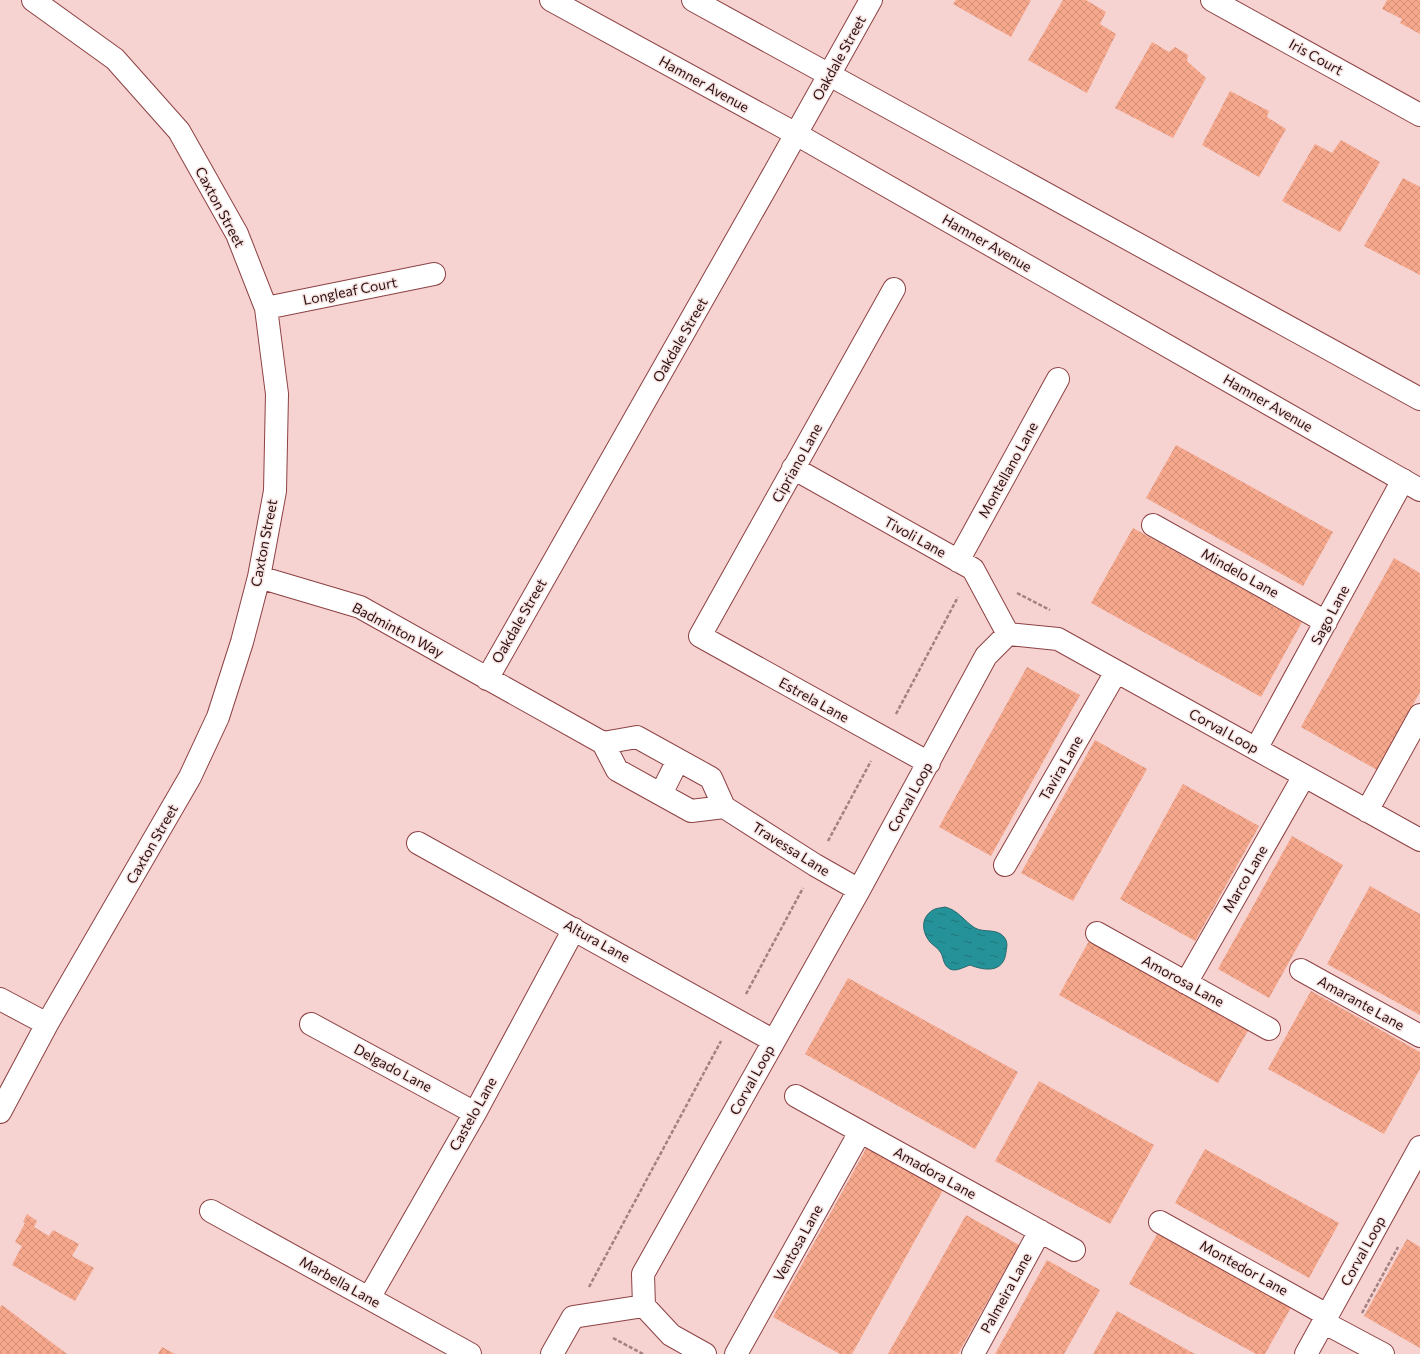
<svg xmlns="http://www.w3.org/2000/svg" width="1420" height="1354" viewBox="0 0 1420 1354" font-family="Commissioner,sans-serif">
<defs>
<pattern id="water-ripples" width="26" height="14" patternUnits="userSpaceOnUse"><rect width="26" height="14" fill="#249298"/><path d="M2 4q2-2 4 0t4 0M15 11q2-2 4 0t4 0" fill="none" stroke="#1f767a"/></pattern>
<pattern id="building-cross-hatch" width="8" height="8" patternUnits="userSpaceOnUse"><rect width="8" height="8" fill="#f6a88c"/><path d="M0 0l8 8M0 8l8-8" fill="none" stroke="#d38f78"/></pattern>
</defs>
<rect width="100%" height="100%" fill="#f6d2d1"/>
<path fill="url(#water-ripples)" stroke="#266a6f" d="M945 907C958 910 964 921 975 928 984 933 997 928 1004 937 1008 942 1007 946 1006 952 1004 973 985 971 970 965 964 967 956 972 950 969 943 965 944 959 941 953 938 948 934 946 930 942 922 932 920 918 933 910 936 908 941 908 945 907Z"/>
<path fill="url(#building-cross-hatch)" d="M956 0H1031L1011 37 953 4Z
M1063 0H1086L1106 12 1100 24 1116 34 1087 93 1028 60Z
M1387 0H1420V34L1400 23 1402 19 1382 9Z
M1152 42 1169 52 1175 47 1188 55 1187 61 1206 78 1173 138 1115 108Z
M1230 91 1269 111 1267 117 1286 129 1259 177 1202 145Z
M1341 140 1380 162 1340 232 1282 201 1315 144 1332 153Z
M1403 178 1420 187V275L1364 246Z
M1176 445 1333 532 1303 586 1146 498Z
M1133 528 1302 622 1261 697 1091 603Z
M1394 558 1420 573V692L1377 770 1301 727Z
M1027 667 1080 695 991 856 939 827Z
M1095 740 1147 769 1073 901 1021 873Z
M1183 784 1259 826 1195 941 1120 899Z
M1292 836 1343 865 1269 998 1218 969Z
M1370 886 1420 914V1015L1327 964Z
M1089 941 1249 1029 1218 1083 1059 995Z
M848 978 1018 1072 975 1149 805 1054Z
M1311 991 1420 1052V1069L1384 1134 1268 1069Z
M1039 1081 1154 1145 1110 1224 995 1161Z
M867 1147 943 1190 852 1354H840L773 1317Z
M1205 1149 1339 1223 1309 1278 1175 1203Z
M27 1214 37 1221 34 1227 49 1236 53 1230 79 1244 72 1256 94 1268 75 1301 12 1265 22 1246 15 1242 25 1223 23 1222Z
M966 1215 1019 1245 958 1354H888Z
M1159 1231 1293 1304 1265 1354H1256L1129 1284Z
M1407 1239 1420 1247V1348L1364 1316Z
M1047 1260 1100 1290 1064 1354H995Z
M2 1305 67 1354H0V1307Z
M1117 1311 1195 1354H1093Z
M162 1347 175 1354H158Z"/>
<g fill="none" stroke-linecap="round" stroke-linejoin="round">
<g stroke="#8c4243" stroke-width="24">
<path id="minor" d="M1212 0 1420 115
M894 289 700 636 929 763
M266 308 434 274
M793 468 973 569 1008 634
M1153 525 1326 622
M958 561 1058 379
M259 577 360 607 603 743 617 770 691 811 724 807
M1008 634 1058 639 1420 840
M487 679 768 184 871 0
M603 743 637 737 711 778 724 807 815 865 859 890
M1256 749 1403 480
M661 794 678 760
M1367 811 1420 715
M418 843 774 1041
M1005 865 1116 672
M1097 933 1269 1029
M1301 970 1420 1036
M1186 983 1304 776
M0 999 47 1024
M311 1024 475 1113
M796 1096 1074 1250
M0 1112 47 1024 190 777 218 717 242 642 259 577 275 491 277 394 266 308 237 234 179 131 115 59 33 0
M211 1211 470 1354
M1160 1222 1327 1315
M369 1298 475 1113 574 929
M1323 1322 1383 1354
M552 1354 573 1317 644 1306
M705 1354 671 1335 644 1306 643 1274 859 890 986 656 1008 634
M736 1354 860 1132
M973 1354 1040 1231
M1306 1354 1420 1147"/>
</g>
<g stroke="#8c4243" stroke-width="24">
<path id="major" d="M551 0 796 134 1420 490
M693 0 1420 399"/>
</g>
<path stroke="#a28181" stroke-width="2.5" stroke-dasharray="4 2" stroke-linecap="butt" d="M1017 593 1050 610
M896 714 958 597
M828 841 871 761
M746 994 803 888
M589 1287 721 1041
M1362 1313 1398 1247
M613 1338 643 1354"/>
<use href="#minor" stroke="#fff" stroke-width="22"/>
<use href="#major" stroke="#fff" stroke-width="22"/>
</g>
<g text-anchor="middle" stroke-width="3" stroke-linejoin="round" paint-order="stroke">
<g font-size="14" fill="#2c0e0f" stroke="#f6e4e3">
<text transform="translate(1316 57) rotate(29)" y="5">Iris Court</text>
<text transform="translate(839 58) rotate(-61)" y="5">Oakdale Street</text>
<text transform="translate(704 84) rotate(29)" y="5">Hamner Avenue</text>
<text transform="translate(220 207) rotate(62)" y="5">Caxton Street</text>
<text transform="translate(987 243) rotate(30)" y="5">Hamner Avenue</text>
<text transform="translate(350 291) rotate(-11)" y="5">Longleaf Court</text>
<text transform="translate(680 340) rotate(-60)" y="5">Oakdale Street</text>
<text transform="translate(1268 403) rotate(30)" y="5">Hamner Avenue</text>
<text transform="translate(797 463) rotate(-61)" y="5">Cipriano Lane</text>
<text transform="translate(1008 470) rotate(-61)" y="5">Montellano Lane</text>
<text transform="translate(915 537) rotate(29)" y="5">Tivoli Lane</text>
<text transform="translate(264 543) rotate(-79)" y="5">Caxton Street</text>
<text transform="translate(1240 573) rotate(29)" y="5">Mindelo Lane</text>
<text transform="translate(1330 615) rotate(-62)" y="5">Sago Lane</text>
<text transform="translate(519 621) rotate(-60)" y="5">Oakdale Street</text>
<text transform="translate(398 630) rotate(28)" y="5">Badminton Way</text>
<text transform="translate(814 700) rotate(29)" y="5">Estrela Lane</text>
<text transform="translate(1224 731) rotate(29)" y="5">Corval Loop</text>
<text transform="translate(1061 768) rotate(-60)" y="5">Tavira Lane</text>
<text transform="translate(910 797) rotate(-61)" y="5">Corval Loop</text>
<text transform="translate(152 844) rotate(-60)" y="5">Caxton Street</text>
<text transform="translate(791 849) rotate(32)" y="5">Travessa Lane</text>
<text transform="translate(1245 879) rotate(-60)" y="5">Marco Lane</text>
<text transform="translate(597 941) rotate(29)" y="5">Altura Lane</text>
<text transform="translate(1183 981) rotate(29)" y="5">Amorosa Lane</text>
<text transform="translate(1361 1003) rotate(29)" y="5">Amarante Lane</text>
<text transform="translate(393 1068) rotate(28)" y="5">Delgado Lane</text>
<text transform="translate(752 1080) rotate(-61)" y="5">Corval Loop</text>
<text transform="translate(473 1114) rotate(-61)" y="5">Castelo Lane</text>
<text transform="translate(935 1173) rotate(29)" y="5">Amadora Lane</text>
<text transform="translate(798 1243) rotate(-61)" y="5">Ventosa Lane</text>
<text transform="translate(1363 1251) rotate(-61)" y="5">Corval Loop</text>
<text transform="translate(1244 1268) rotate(29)" y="5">Montedor Lane</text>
<text transform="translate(340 1282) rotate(29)" y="5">Marbella Lane</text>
<text transform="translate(1006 1293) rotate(-61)" y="5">Palmeira Lane</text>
</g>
</g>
</svg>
